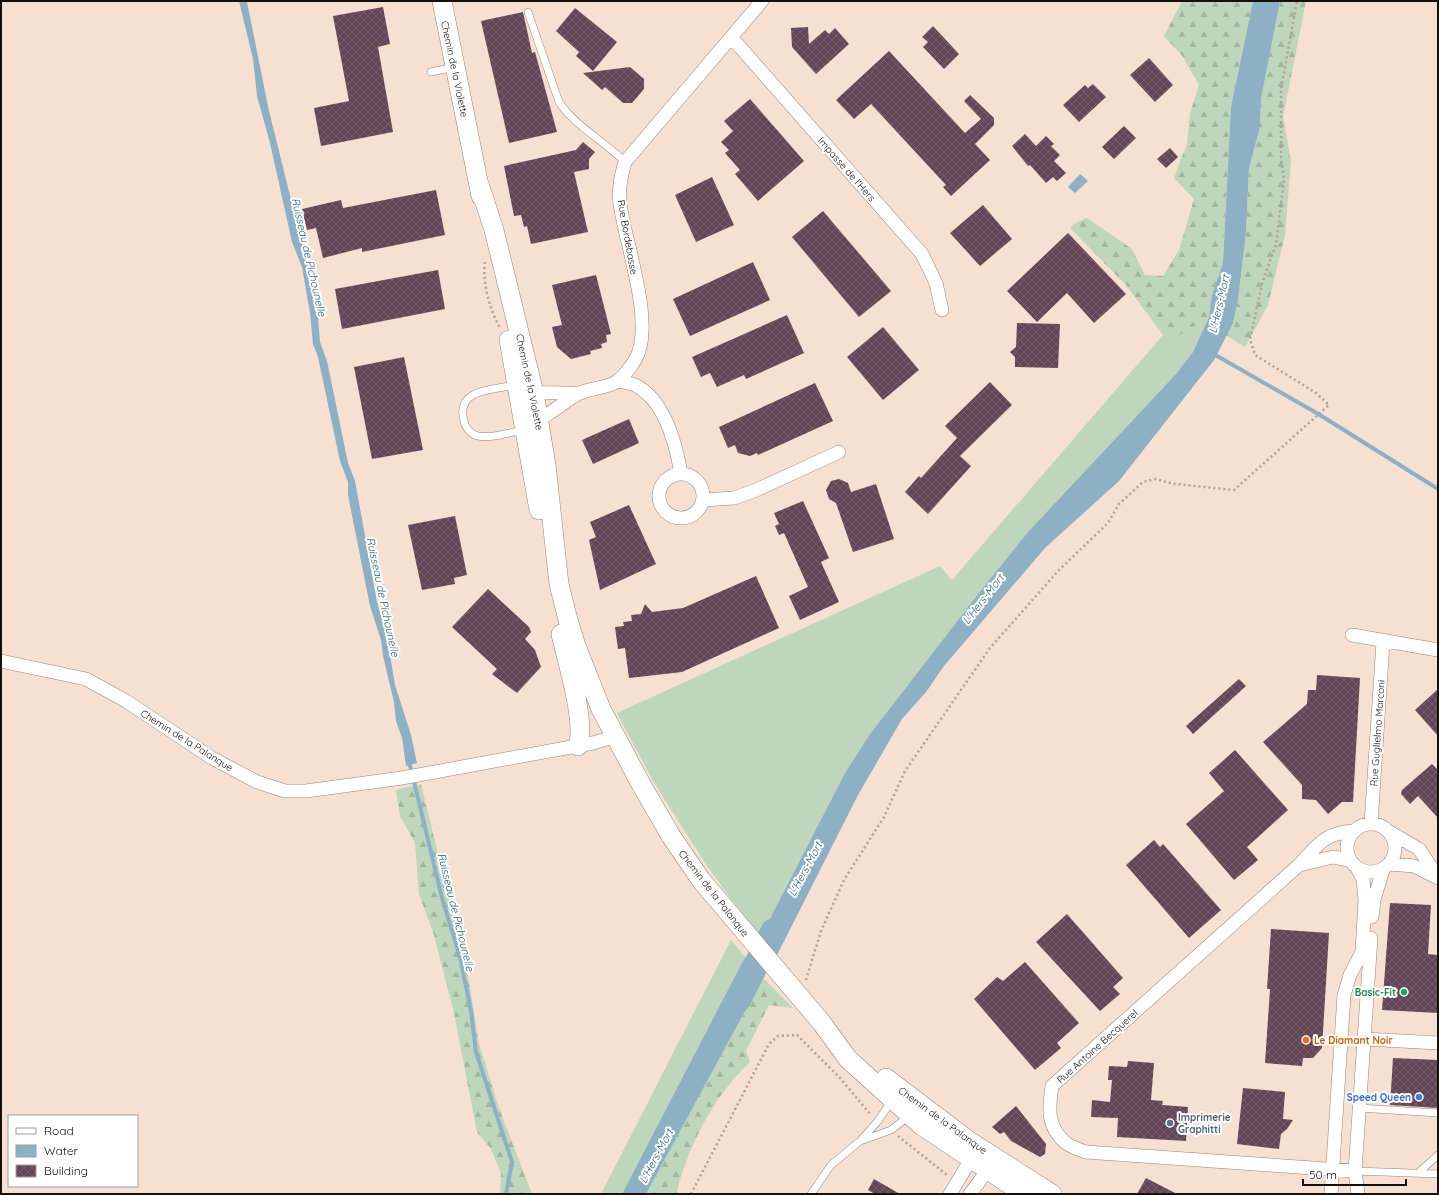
<svg xmlns="http://www.w3.org/2000/svg" width="1439" height="1195" viewBox="0 0 1439 1195" font-family="Quicksand,sans-serif">
<defs>
<pattern id="forest-firs" width="22" height="20" patternUnits="userSpaceOnUse"><rect width="22" height="20" fill="#bdd6bc"/><path d="M5 1l3.5 6h-7zM16 11l3.5 6h-7z" fill="#a2b6a0"/></pattern>
<pattern id="building-cross-hatch" width="8" height="8" patternUnits="userSpaceOnUse"><rect width="8" height="8" fill="#654658"/><path d="M0 0l8 8M0 8l8-8" fill="none" stroke="#765d6b"/></pattern>
</defs>
<rect width="100%" height="100%" fill="#f5e0d1"/>
<path fill="#bdd6bc" d="M1209 317 1193 352 1176 374 1028 532 986 584 870 734 845 773 760 938 707 866 653 781 617 713 940 566 952 580 1163 335H1180Z
M731 940 745 957 622 1194H601Z"/>
<path fill="url(#forest-firs)" d="M1182 1H1253L1231 107 1223 263 1212 295 1209 317 1180 335H1163L1126 285 1070 228 1074 224 1087 218 1132 249 1145 275 1163 276 1179 250 1194 199 1174 178 1187 144 1190 113 1199 85 1183 57 1164 36Z
M1280 1H1306L1283 117 1291 161 1285 235 1268 305 1245 347 1226 335 1233 323 1238 300 1246 232 1249 168 1260 127 1261 99Z
M421 784 469 981 479 1044 499 1108 532 1194H500L501 1173 491 1149 477 1132 454 1013 434 935 419 894 415 843 400 816 396 790Z
M763 978 793 1008 769 1005 746 1051 750 1062C741 1071 732 1080 725 1090 706 1113 681 1165 677 1194H646Z"/>
<path fill="#8db0c5" d="M239 1 247 2 269 111 308 268 318 316 320 342 327 361 348 463 355 481 377 602 388 643 395 685 411 735 417 763 406 766 402 738 396 721 394 702 383 656 381 640 370 606 348 495V482L340 461 318 357 313 344 310 313 302 267 292 242 270 143 257 96 253 59Z
M1253 1H1280L1261 99 1260 127 1249 168 1246 232 1238 300 1233 323 1214 360 1119 481 1045 548 944 666 926 692 902 719 858 795 776 957 760 938 845 773 870 734 986 584 1028 532 1176 374 1193 352 1209 317 1212 295 1223 263 1231 107Z
M1080 174 1088 181 1075 193 1068 187Z
M745 957 763 978 646 1194H622Z"/>
<g fill="none" stroke-linecap="round" stroke-linejoin="round">
<path stroke="#8db0c5" stroke-width="4" d="M1212 353 1320 415 1438 489
M409 761 442 898 460 957 471 1011 476 1052 512 1162 506 1194"/>
<path stroke="#8db0c5" stroke-width="25" d="M739 999 773 931"/>
</g>
<path fill="url(#building-cross-hatch)" d="M383 7 390 44 378 47 393 132 321 146 314 108 349 101 333 16Z
M575 8 617 42 593 71 576 56 579 52 556 31Z
M523 12 532 53 535 52 557 132 509 143 481 21Z
M933 26 959 54 944 69 923 47 928 42 922 37Z
M808 27 809 44 825 30 829 34 835 28 849 44 816 74 792 47 791 28Z
M889 51 965 133 981 119 964 101 970 95 994 118V125L975 144 990 160 951 196 943 187 946 185 871 104 854 119 836 100Z
M1149 58 1173 85 1155 102 1130 75Z
M630 67 644 79V89L632 103H623L605 87 602 90 583 73Z
M1093 84 1106 97 1079 122 1063 105 1085 85 1088 88Z
M750 99 804 161 758 201 735 174 740 170 725 153 729 150 721 142 733 131 724 121Z
M1124 126 1136 138 1114 159 1102 147Z
M1025 134 1036 146 1046 136 1054 144 1051 146 1060 155 1054 161 1066 173 1057 181 1053 177 1046 183 1030 165 1028 166 1012 146Z
M583 142 595 152 589 159V169L574 172 588 232 531 244 527 226 524 227 521 215 514 216 504 166 576 150Z
M1170 148 1178 157 1166 168 1157 159Z
M712 177 734 225 696 242 675 195Z
M436 190 445 235 362 252V248L323 258 316 228 307 230 302 209 341 200 343 208Z
M983 205 1012 239 980 266 950 233Z
M823 211 891 291 859 317 792 237Z
M1068 233 1126 294 1094 323 1067 293 1037 322 1007 291Z
M753 262 770 300 690 336 673 299Z
M438 270 445 309 342 329 335 289Z
M596 275 611 334 606 335 607 342 601 344 602 348 590 351 591 354 571 359 557 347 552 327 562 325 552 285Z
M787 315 804 353 746 379 744 375 717 387 710 373 701 377 692 357Z
M1017 323 1060 324 1058 368 1015 367V357L1010 352 1016 347Z
M883 327 919 370 883 400 847 357Z
M404 357 423 450 372 459 354 367Z
M990 382 1012 405 960 456 971 466 928 514 905 492 919 476 921 478 957 438 945 426Z
M815 383 833 421 758 455 757 453 750 456 738 453 735 445 728 448 719 427Z
M629 419 639 443 593 464 582 440Z
M839 479 848 483 851 492 876 484 894 539 853 552 836 503 829 499 826 490 831 481Z
M803 501 829 558 821 562 839 602 800 620 789 596 808 587 784 533 779 535 775 526 779 524 774 513Z
M629 505 656 564 600 590 589 540 596 537 590 522Z
M455 516 467 575 454 578 455 584 422 590 408 525Z
M756 576 779 628 682 672 629 678 625 648 618 649 615 627 624 626 623 622 632 621 631 615 641 614 645 604 652 612 683 608Z
M488 589 529 627 531 632 525 639 535 650 541 667 517 693 492 674 497 669 452 627Z
M1317 675 1360 678 1353 802H1342L1328 814 1316 800 1302 799V785L1263 742 1307 704 1308 690H1316Z
M1239 679 1246 686 1193 734 1186 726Z
M1438 689V736L1415 710Z
M1235 750 1288 810 1247 847 1258 860 1234 880 1186 824 1224 791 1209 773Z
M1432 764 1438 770V818L1418 796 1410 804 1401 794 1402 790Z
M1154 840 1160 847 1163 844 1221 910 1189 938 1126 865Z
M1390 903 1431 905 1428 954 1438 955V1013L1382 1010Z
M1067 914 1123 978 1113 987 1120 994 1100 1011 1036 942Z
M1271 929 1329 933 1322 1048 1313 1058H1303L1302 1066 1265 1063 1270 989H1267Z
M1025 962 1079 1023 1057 1043 1061 1048 1035 1070 974 999 997 977 1003 981Z
M1393 1058 1438 1060V1108L1390 1105Z
M1128 1061 1154 1063 1151 1100 1163 1101 1162 1105 1188 1107 1186 1141 1117 1137 1118 1118 1091 1117 1092 1100 1110 1102 1112 1080H1108L1109 1066 1127 1067Z
M1243 1088 1285 1092 1283 1119 1293 1120 1287 1129 1281 1134 1279 1149 1237 1144Z
M1016 1106 1046 1144 1045 1154 1040 1157 1011 1141 1004 1132 1000 1134 992 1127Z
M1146 1178 1177 1194H1137Z
M874 1179 900 1194H875L868 1190Z"/>
<g fill="none" stroke-linecap="round" stroke-linejoin="round">
<g stroke="#988577" stroke-width="8">
<path id="lane" d="M528 12 559 102C573 124 605 142 625 162
M431 72 455 67
M516 385C494 390 455 388 464 421 465 427 471 435 478 436 492 439 510 432 524 430
M1359 1108 1438 1113
M860 1141 891 1130 909 1116
M1355 1171 1438 1174
M1418 1173 1438 1155
M811 1194 831 1165 860 1141 878 1121 892 1100"/>
</g>
<g stroke="#988577" stroke-width="14">
<path id="street" d="M732 38 922 254 936 283 942 310
M617 381C623 382 630 383 635 385 665 400 676 444 681 474
M528 396C541 390 564 394 580 393
M530 415C533 416 536 418 539 418 546 418 570 397 580 393 591 388 608 388 618 381 626 374 636 361 639 351 651 313 626 245 620 204 618 189 621 176 625 162L762 1
M659 496a22 22 0 1 1 44 0a22 22 0 1 1-44 0Z
M703 500 734 498 754 491 839 452
M1352 635 1438 650
M1 661 86 679 126 701 212 758 257 782 285 791H306L402 778 593 743 616 736
M1347 848a24 24 0 1 1 48 0a24 24 0 1 1-48 0Z
M1371 824 1383 642
M1354 831C1324 833 1319 844 1299 865L1052 1086C1049 1107 1046 1127 1066 1143 1071 1147 1080 1150 1086 1152L1355 1171
M1388 831 1419 849 1438 877
M1390 864 1414 866 1438 878
M1299 865 1333 857 1349 860
M1372 917 1374 900 1383 870
M1364 1039 1438 1043
M950 1194 971 1159 987 1152V1171L970 1194
M1331 1194 1344 995 1350 975 1362 952 1365 900 1363 879 1357 868
M1358 1194 1355 1171 1371 938"/>
</g>
<g stroke="#988577" stroke-width="20">
<path id="secondary" d="M442 1 481 196
M479 184 494 230 534 393 546 465 559 584 568 620 576 646 601 709 642 786 671 836 701 880 821 1022 848 1059 921 1125 1024 1194
M509 340 539 510
M561 634C567 661 586 722 578 746
M886 1078 969 1141 1052 1194"/>
</g>
<path stroke="#b1a094" stroke-width="2.5" stroke-dasharray="2 3" stroke-linecap="butt" d="M485 262C482 283 490 310 500 328
M806 980 821 931 844 880 884 817 905 771 990 648 1059 570 1108 523 1119 504 1143 482 1155 479 1175 484 1234 490 1329 405 1316 393 1255 355 1250 339 1262 284 1276 244 1284 180 1281 157V89L1297 1
M898 1136 947 1175
M691 1194 769 1044 778 1036 797 1035 840 1078 871 1115"/>
<use href="#lane" stroke="#fff" stroke-width="7"/>
<use href="#street" stroke="#fff" stroke-width="13"/>
<use href="#secondary" stroke="#fff" stroke-width="19"/>
</g>
<circle fill="#2e9e5b" stroke="#fff" stroke-width="1.5" cx="1404" cy="992" r="4"/>
<circle fill="#e8710a" stroke="#fff" stroke-width="1.5" cx="1306" cy="1040" r="4"/>
<circle fill="#3f7fe0" stroke="#fff" stroke-width="1.5" cx="1419" cy="1097" r="4"/>
<circle fill="#5c6f8a" stroke="#fff" stroke-width="1.5" cx="1170" cy="1123" r="4"/>
<g text-anchor="middle" stroke-width="4" stroke-linejoin="round" paint-order="stroke">
<g font-size="10" fill="#160f0a" stroke="#fff">
<text transform="translate(455 69) rotate(78)" y="4">Chemin de la Violette</text>
<text transform="translate(847 169) rotate(49)" y="4">Impasse de l'Hers</text>
<text transform="translate(628 237) rotate(80)" y="4">Rue Bordebasse</text>
<text transform="translate(530 382) rotate(78)" y="4">Chemin de la Violette</text>
<text transform="translate(1377 733) rotate(-86)" y="4">Rue Guglielmo Marconi</text>
<text transform="translate(187 740) rotate(32)" y="4">Chemin de la Palanque</text>
<text transform="translate(714 893) rotate(52)" y="4">Chemin de la Palanque</text>
<text transform="translate(1097 1046) rotate(-42)" y="4">Rue Antoine Becquerel</text>
<text transform="translate(943 1120) rotate(36)" y="4">Chemin de la Palanque</text>
</g>
<g font-size="10" font-weight="bold" fill="#27864d" stroke="#fff" text-anchor="end">
<text x="1396" y="996">Basic-Fit</text>
</g>
<g font-size="10" font-weight="bold" fill="#c56008" stroke="#fff" text-anchor="start">
<text x="1314" y="1044">Le Diamant Noir</text>
</g>
<g font-size="10" font-weight="bold" fill="#366cbe" stroke="#fff" text-anchor="end">
<text x="1411" y="1101">Speed Queen</text>
</g>
<g font-size="10" font-weight="bold" fill="#4e5e75" stroke="#fff" text-anchor="start">
<text x="1178" y="1121">Imprimerie<tspan x="1178" dy="12">Graphitti</tspan></text>
</g>
<g font-size="11" font-style="italic" fill="#235e7d" stroke="#fff">
<text transform="translate(309 257) rotate(77)" y="4">Ruisseau de Pichounelle</text>
<text transform="translate(1219 304) rotate(-77)" y="4">L'Hers-Mort</text>
<text transform="translate(383 597) rotate(78)" y="4">Ruisseau de Pichounelle</text>
<text transform="translate(983 599) rotate(-52)" y="4">L'Hers-Mort</text>
<text transform="translate(805 869) rotate(-62)" y="4">L'Hers-Mort</text>
<text transform="translate(456 912) rotate(76)" y="4">Ruisseau de Pichounelle</text>
<text transform="translate(656 1156) rotate(-62)" y="4">L'Hers-Mort</text>
</g>
</g>
<rect width="1439" height="1195" fill="none" stroke="#160f0a" stroke-width="4"/>
<rect x="8" y="1115" width="130" height="72" fill="#ffffff" stroke="#a29f9d"/>
<rect x="16" y="1128" width="20" height="6" fill="#ffffff" stroke="#a29f9d"/>
<text x="44" y="1135" font-size="12" fill="#160f0a">Road</text>
<rect x="16" y="1145" width="20" height="12" fill="#8db0c5" stroke="#a29f9d"/>
<text x="44" y="1155" font-size="12" fill="#160f0a">Water</text>
<rect x="16" y="1165" width="20" height="12" fill="url(#building-cross-hatch)" stroke="#a29f9d"/>
<text x="44" y="1175" font-size="12" fill="#160f0a">Building</text>
<path d="M1303 1179v6h103v-6" fill="none" stroke="#160f0a" stroke-width="2"/>
<text x="1309" y="1179" font-size="12" fill="#160f0a" stroke="#ffffff" stroke-width="3" paint-order="stroke">50 m</text>
</svg>
